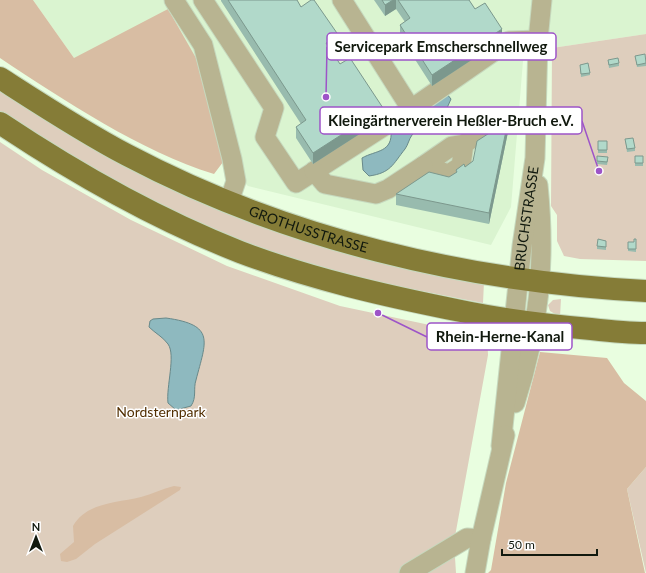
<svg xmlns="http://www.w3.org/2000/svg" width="646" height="573" viewBox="0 0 646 573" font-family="Lato,sans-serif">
<rect width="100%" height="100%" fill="#e9fee0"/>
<path fill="#daf4d0" d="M33 0H646V34L552 48 524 49 511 207 491 245 248 186 223 162 196 58H74Z"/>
<path fill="#decebd" d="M646 34V261L580 259 564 256 557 241V215L551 206 552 48Z
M0 87 125 162 484 282 483 303 344 276 293 262 177 216 113 182 0 113Z
M0 142 42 170 131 220 227 266 340 306 477 335C486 339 488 345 488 355L454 542 456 573H0Z
M561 299 560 317 550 311 548 305 553 300Z
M646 467V573L627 489Z"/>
<path fill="#d8bda3" d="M0 0H33L74 58 168 9 196 58 223 162 214 174C140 151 65 101 0 58Z
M540 352 607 358 624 383 646 401V467L627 489 645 573H488L491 570 506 483Z
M174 486 181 487 180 490 95 544 76 559 67 562 61 561 60 554 74 542 73 526C87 502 117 503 141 497 152 494 162 489 174 486Z"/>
<path fill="#8eb9bf" stroke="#68898a" d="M447 94 451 99 447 108C430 112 435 119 429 130 423 133 417 129 412 135 409 139 408 145 405 149 393 164 391 173 369 176L363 170 362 158C376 150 393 153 391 130Z
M166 318C216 325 206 341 196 380 193 389 197 397 191 406L176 410 168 403C166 387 176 355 168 344 163 337 155 333 149 327L150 321 153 319Z"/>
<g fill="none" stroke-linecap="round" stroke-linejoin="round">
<g stroke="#c6d9be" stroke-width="21">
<g id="minor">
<path d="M174 0 203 45 232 159 236 181 229 202"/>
<path d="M203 0 274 108 265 137 296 183 411 109 509 41 538 40"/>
<path d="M342 0 411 109"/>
<path d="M464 144 452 146 423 166 449 174 461 166 464 144 499 120"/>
<path d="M314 171 325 184 376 194 388 189 423 166"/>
<path d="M515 403C539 329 546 263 538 185"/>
<path id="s1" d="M501 446 522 246 535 158 538 40 542 0"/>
<path d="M409 573 467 538 481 539"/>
<path d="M475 573 481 539 505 435"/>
</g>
</g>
<g stroke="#c6d9be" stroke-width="24">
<g id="major">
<path id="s2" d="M0 78C42 105 83 132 127 155 286 239 468 282 646 291"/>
<path d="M0 123C75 173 156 219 240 252 311 279 386 296 461 311 504 320 547 325 591 329 609 331 628 333 646 333"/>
</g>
</g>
<use href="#minor" stroke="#b8b491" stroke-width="19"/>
<use href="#major" stroke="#857c37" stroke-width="22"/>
</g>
<path fill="#98bbae" d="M221 0H297L301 7 339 47 331 51 340 64 383 119 313 164 296 138V127L301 124 221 1Z
M374 0H469L475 9 502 40 432 86 400 36V25L405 22 396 9 385 16Z
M635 56 646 63V66L637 67Z
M608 60 619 63V66L609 68Z
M580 65 590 73V75L581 77Z
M508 132 489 224 396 205V194L449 177 456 173V170L465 167 473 161Z
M625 139 635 148V151L627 152Z
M598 141H607V153H598Z
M635 156H643V166H635Z
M608 160 607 165 597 164V161Z
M636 239V252L628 251V242H634Z
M606 243V250L597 249V246Z"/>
<path fill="#7c988d" d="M393 0H396V9L385 16V5Z
M502 29V40L432 86V75Z
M339 36V47L326 54V43Z
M383 108V119L313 164V153Z
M508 121V132L489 224V213Z"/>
<path fill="#b1d9ca" stroke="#7c988d" d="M228 0H297L301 7 311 0H314L339 36 326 43 340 64 350 58 383 108 313 153 296 127 306 120Z
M382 0H393L385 5Z
M398 0H469L475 9 485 3 502 29 432 75 400 25 410 18Z
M645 54 646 63 637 65 635 56Z
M618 58 619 63 609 65 608 60Z
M588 63 590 73 581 74 580 65Z
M508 121 489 213 396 194 429 172 449 177 457 172 456 170 464 164 465 167 473 161 477 141Z
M633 138 635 148 627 149 625 139Z
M598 141H607V150H598Z
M597 156 608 157 607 162 597 161Z
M635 156H643V163H635Z
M598 239 606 241V247L597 246Z
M634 239H636V249H628V242H634Z"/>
<g text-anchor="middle" stroke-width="3" stroke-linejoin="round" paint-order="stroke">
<g font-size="14" fill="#11190e" stroke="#fff">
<text dy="5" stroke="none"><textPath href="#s1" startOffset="229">BRUCHSTRASSE</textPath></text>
<text dy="5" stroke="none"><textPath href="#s2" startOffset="345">GROTHUSSTRASSE</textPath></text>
</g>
<g font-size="14" fill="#512e00" stroke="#fff">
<text x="161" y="417">Nordsternpark</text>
</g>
</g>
<path fill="none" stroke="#9d54c8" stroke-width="1.5" d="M326 97L327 47M599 171L582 121M378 313L427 337"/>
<g fill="#9d54c8" stroke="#fff" stroke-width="1.5">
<circle cx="326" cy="97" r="4"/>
<circle cx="599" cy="171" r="4"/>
<circle cx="378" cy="313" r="4"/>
</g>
<g fill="#fff" stroke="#9d54c8" stroke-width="1.5">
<rect x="327" y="33" width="229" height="27" rx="4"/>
<rect x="320" y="107" width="262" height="27" rx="4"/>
<rect x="427" y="323" width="145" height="27" rx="4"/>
</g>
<g font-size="15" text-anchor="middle" font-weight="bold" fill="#11190e">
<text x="441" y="52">Servicepark Emscherschnellweg</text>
<text x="451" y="126">Kleingärtnerverein Heßler-Bruch e.V.</text>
<text x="500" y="342">Rhein-Herne-Kanal</text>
</g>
<g transform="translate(36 537)" stroke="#ffffff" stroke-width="3" paint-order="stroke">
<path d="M0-3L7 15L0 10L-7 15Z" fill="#11190e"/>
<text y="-6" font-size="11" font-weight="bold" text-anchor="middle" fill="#11190e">N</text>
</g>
<path d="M502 549v6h95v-6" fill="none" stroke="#11190e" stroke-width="2"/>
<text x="508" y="549" font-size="12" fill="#11190e" stroke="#ffffff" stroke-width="3" paint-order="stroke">50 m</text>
</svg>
